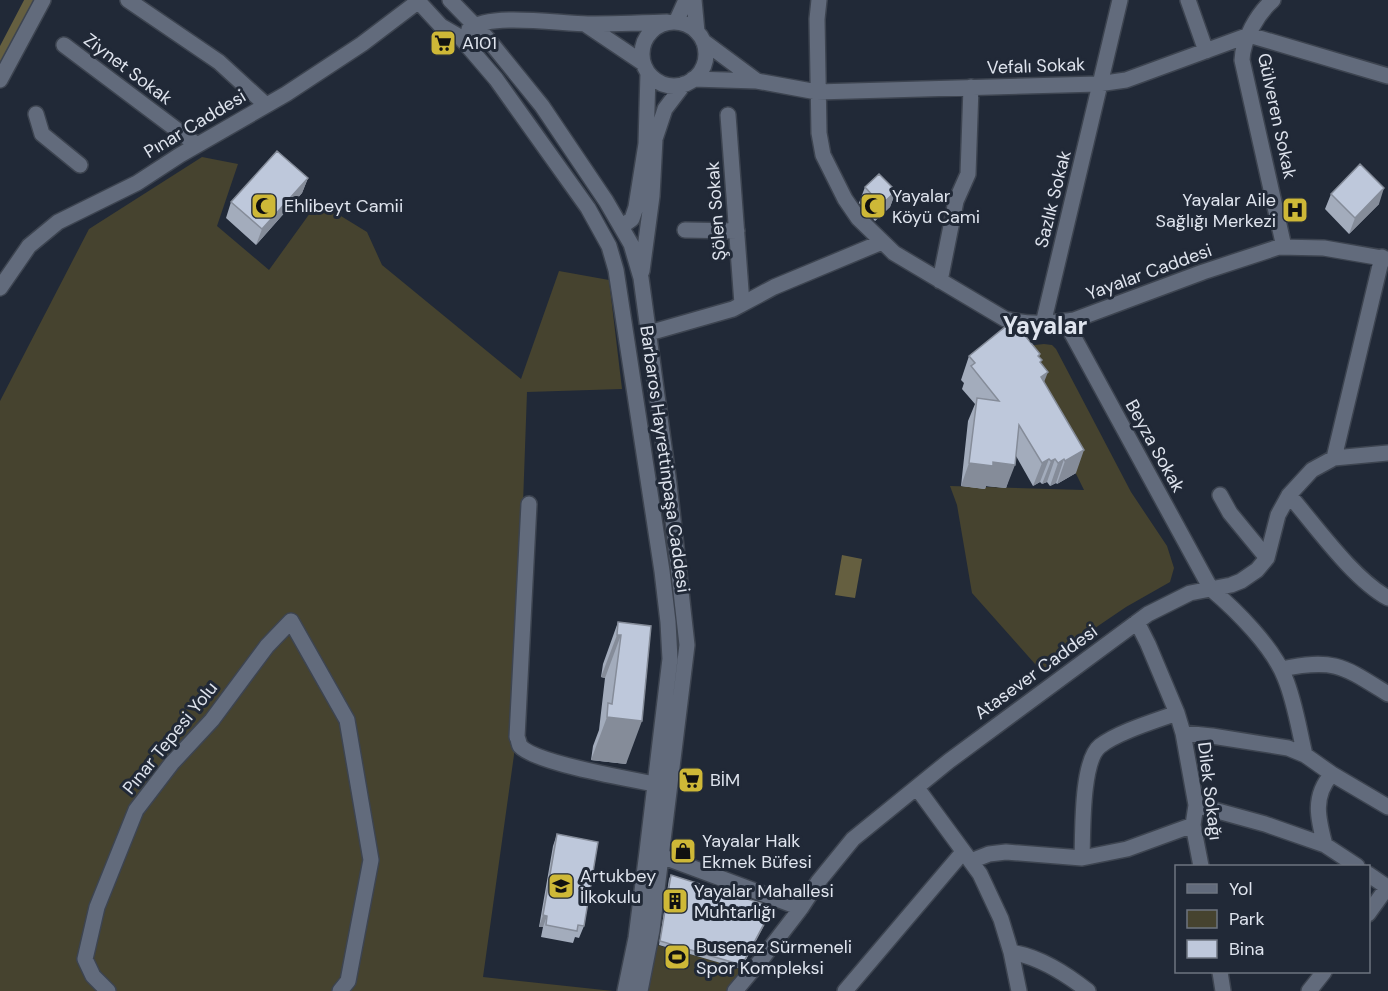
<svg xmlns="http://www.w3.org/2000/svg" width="1388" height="991" viewBox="0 0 1388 991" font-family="'DM Sans',sans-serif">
<rect width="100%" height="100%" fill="#212937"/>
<path fill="#46432f" d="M202 157 238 164 217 226 269 270 318 202 367 232 382 265 521 379 559 271 609 280 622 389 527 392 514 755 483 977 613 991H0V401L89 229Z
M1044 344 1052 345 1056 349 1131 492 1167 546 1174 568 1170 582 1126 607 1098 626 1043 673 972 593 957 505 950 486 1084 490 1040 401 1026 346Z
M657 945 742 969 727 991H647Z"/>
<path fill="#655f40" d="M842 555 862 559 855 598 835 595Z"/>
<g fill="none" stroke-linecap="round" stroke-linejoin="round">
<path stroke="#655f40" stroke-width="14" d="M0 61 32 0"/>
<g stroke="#3d4450" stroke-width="18">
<path id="minor" d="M128 0 219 62 266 105
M417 0 441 26 460 37 496 79 588 208 609 246 616 270 662 571 668 622 670 659 647 852 636 938 625 991
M450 0 487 38 542 106 606 201 631 244 641 278 669 484 687 645 652 930 640 991
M694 0 697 32
M819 0 817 19 819 133 823 155 845 199 858 218 894 253 1005 319C1028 325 1049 324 1074 320L1203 272 1279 247 1324 248 1388 259
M1188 0 1206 51
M1273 0C1257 14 1243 39 1242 60L1284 247
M676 22 686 0
M642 54a32 32 0 1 1 64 0a32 32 0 1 1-64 0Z
M585 24 643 63
M469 29C492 12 560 24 588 24 614 24 641 23 667 22
M703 41 757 81
M64 45 197 145
M693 79 757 81 817 92 1098 84 1126 80 1249 35 1388 76
M0 80 43 0
M36 114 42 134 80 165
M728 115 742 304
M621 227 632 219 636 207 646 144 648 73
M685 230 737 231
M642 271 652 196 655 139 665 109 684 84
M940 281 956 201 968 174 971 87
M0 288 29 246 58 222 137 183 180 155 286 94 362 44 420 0
M1065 321 1211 589C1237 611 1273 647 1285 678 1295 702 1299 730 1305 755
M1043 324 1120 0
M649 333 733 309 774 287 882 242
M1334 458 1382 257
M1220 495 1230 513 1267 558
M1289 495C1316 526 1352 578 1388 598
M529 504 517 737C518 738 519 744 520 746 535 763 629 779 655 784
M1137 622 1148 644 1177 713 1183 733 1196 805 1193 825 1201 866
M1281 669C1335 658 1343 666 1388 694
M1183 733 1212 736 1288 748 1305 755 1332 774 1388 807
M917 788 980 874 1001 919 1011 952 1019 991
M1196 805 1265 824 1325 845 1357 866
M1325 845C1318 819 1312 796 1332 774
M653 853 801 908
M1082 858C1083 833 1081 761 1100 746 1118 732 1155 721 1177 713
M971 861 989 854 1006 852 1082 858 1127 849 1193 825
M1368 874 1387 887
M1368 914 1388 886
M1011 952C1040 957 1065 973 1088 991
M1220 972 1223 991
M108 991 93 976 85 959 97 907 136 810 172 763 212 720 267 646 291 621 347 720 371 860 348 981 340 991
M735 991 761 960 801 908 818 882 853 839 949 761 1148 614 1190 593 1231 585 1241 581 1257 570 1267 558 1278 515 1289 495 1312 470 1334 458 1388 453
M845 991 963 852
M1309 991 1324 972"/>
</g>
<use href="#minor" stroke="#626b7c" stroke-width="15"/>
</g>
<path fill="#a3acbc" d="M308 178 302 193 256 245 226 218 231 202Z
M865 187 896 191 890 207 875 221 859 203Z
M1331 194 1379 204 1349 234 1325 209Z
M1040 354 1039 357 1044 382 1076 473 1057 484 1056 483 1050 486 1047 482 1042 484 1040 482 1033 486 1016 456 1006 488 986 486 985 489 961 486 968 421 975 404 962 389 964 383 961 380 969 356Z
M618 622 651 626 626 764 591 760 593 746 599 730 605 678 601 677 603 664Z
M557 834 584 926 579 938 575 937 573 943 541 937 543 927H539L553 846Z
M671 875 773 907 741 969 659 945 669 879Z"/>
<path fill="#858c99" d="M308 178 302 193 256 245 262 229Z
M1384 188 1379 204 1349 234 1355 218Z
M896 191 890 207 875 221 881 205Z
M1048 372 1039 395 1041 377Z
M1084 450 1076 473 1057 484 1065 461Z
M1049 459 1040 482 1033 486 1042 463Z
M1055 459 1047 482 1042 484 1051 461Z
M1064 459 1056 483 1050 486 1058 463Z
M993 462 1015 465 1006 488 986 486 985 489 961 486 969 463Z
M617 635H621L605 678 601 677Z
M607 717 642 721 626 764 591 760Z
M773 907 772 911 741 969 742 965Z
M543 915 547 916 543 927H539Z"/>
<path fill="#bec8db" stroke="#858c99" stroke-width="1.5" d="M277 151 308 178 262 229 231 202Z
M1360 164 1384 188 1355 218 1331 194Z
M879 174 896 191 881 205 865 187Z
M1010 323 1018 327 1040 354 1038 356 1042 360 1040 362 1048 372 1041 377 1084 450 1065 461 1064 459 1058 463 1055 459 1051 461 1049 459 1042 463 1019 425 1015 465 993 462V466L969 463 977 398 999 401 971 366 975 363 969 356Z
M618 622 651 626 642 721 607 717 608 703 612 704 621 635H617Z
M557 834 598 842 584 926 578 925 577 931 546 925 547 916 543 915Z
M671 875 773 907 742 965 660 941Z"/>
<defs>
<g id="supermarket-square" transform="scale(1.35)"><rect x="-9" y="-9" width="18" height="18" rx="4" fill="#ceb837" stroke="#212937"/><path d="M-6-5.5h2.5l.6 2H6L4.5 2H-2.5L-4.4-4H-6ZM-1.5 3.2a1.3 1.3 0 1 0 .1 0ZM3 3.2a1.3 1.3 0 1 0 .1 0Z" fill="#111"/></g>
<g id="mosque-square" transform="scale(1.35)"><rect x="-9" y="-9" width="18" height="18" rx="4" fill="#ceb837" stroke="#212937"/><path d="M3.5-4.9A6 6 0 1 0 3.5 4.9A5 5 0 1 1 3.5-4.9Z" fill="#111"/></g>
<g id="hospital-square" transform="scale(1.35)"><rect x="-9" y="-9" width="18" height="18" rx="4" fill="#ceb837" stroke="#212937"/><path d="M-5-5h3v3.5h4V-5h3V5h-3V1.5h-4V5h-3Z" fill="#111"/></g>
<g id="shop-square" transform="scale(1.35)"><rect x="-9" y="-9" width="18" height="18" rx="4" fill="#ceb837" stroke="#212937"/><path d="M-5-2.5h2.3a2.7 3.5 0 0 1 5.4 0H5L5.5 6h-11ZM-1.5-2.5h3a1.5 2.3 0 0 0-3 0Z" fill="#111"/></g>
<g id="school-square" transform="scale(1.35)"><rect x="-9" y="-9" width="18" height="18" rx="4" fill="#ceb837" stroke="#212937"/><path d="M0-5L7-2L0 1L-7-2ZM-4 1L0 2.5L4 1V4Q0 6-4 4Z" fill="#111"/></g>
<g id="building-square" transform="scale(1.35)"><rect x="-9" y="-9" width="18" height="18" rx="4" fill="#ceb837" stroke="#212937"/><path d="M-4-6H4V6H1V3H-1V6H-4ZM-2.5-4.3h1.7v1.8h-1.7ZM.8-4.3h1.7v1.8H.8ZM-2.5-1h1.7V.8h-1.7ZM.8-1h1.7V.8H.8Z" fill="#111"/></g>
<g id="stadium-square" transform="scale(1.35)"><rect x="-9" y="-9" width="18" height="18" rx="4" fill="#ceb837" stroke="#212937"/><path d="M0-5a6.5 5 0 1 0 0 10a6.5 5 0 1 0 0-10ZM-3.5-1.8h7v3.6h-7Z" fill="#111"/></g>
</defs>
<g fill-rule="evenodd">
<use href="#supermarket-square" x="443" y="43"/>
<use href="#mosque-square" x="264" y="206"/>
<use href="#mosque-square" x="873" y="206"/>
<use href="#hospital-square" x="1295" y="210"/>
<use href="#supermarket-square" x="691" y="780"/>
<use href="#shop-square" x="683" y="851"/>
<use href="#school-square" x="561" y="886"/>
<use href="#building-square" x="675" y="901"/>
<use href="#stadium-square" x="677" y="957"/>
</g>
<g text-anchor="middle" stroke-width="6" stroke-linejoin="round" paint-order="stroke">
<g font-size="18" fill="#dfe4ee" stroke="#212937" text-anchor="start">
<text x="462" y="49">A101</text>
<text x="892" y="202">Yayalar<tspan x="892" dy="21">Köyü Cami</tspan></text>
<text x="1276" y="206" text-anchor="end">Yayalar Aile<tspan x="1276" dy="21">Sağlığı Merkezi</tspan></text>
<text x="284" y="212">Ehlibeyt Camii</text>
<text x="710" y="786">BİM</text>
<text x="702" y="847">Yayalar Halk<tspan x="702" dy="21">Ekmek Büfesi</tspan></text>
<text x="580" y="882">Artukbey<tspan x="580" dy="21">İlkokulu</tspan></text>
<text x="694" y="897">Yayalar Mahallesi<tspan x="694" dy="21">Muhtarlığı</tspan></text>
<text x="696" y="953">Busenaz Sürmeneli<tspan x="696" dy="21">Spor Kompleksi</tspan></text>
</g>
<g font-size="18" fill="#dfe4ee" stroke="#212937">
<text transform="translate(1036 66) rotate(-2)" y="6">Vefalı Sokak</text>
<text transform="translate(128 69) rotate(37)" y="6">Ziynet Sokak</text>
<text transform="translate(1277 116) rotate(78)" y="6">Gülveren Sokak</text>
<text transform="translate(195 124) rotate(-31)" y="6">Pınar Caddesi</text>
<text transform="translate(1053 199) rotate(-76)" y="6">Sazlık Sokak</text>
<text transform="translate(716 211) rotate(-94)" y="6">Şölen Sokak</text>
<text transform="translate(1149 272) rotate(-20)" y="6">Yayalar Caddesi</text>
<text transform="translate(1155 446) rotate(61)" y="6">Beyza Sokak</text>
<text transform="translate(665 459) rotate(82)" y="6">Barbaros Hayrettinpaşa Caddesi</text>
<text transform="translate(1036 672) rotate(-36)" y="6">Atasever Caddesi</text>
<text transform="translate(170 738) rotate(-51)" y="6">Pınar Tepesi Yolu</text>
<text transform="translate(1210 791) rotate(83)" y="6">Dilek Sokağı</text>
</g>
<g font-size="24" font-weight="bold" fill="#dfe4ee" stroke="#212937">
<text x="1045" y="334">Yayalar</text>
</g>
</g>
<rect x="1175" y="865" width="195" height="108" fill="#212937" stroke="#6d7480" stroke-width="1.5"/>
<rect x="1187" y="884" width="30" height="9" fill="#626b7c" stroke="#6d7480" stroke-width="1.5"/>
<text x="1229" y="895" font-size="18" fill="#dfe4ee">Yol</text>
<rect x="1187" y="910" width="30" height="18" fill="#46432f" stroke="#6d7480" stroke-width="1.5"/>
<text x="1229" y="925" font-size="18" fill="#dfe4ee">Park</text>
<rect x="1187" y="940" width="30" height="18" fill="#bec8db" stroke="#6d7480" stroke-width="1.5"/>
<text x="1229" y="955" font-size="18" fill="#dfe4ee">Bina</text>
</svg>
